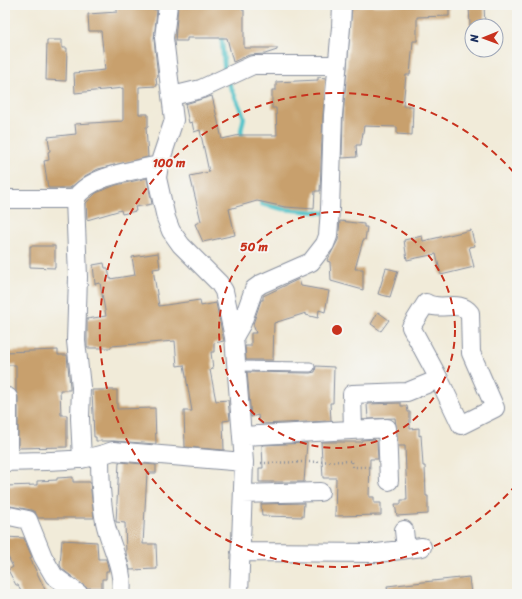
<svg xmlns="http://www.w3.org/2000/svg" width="522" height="599" viewBox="0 0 522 599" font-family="Sriracha,sans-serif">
<rect width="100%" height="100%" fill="#f6f6f2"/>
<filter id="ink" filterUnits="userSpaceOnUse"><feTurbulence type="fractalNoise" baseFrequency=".025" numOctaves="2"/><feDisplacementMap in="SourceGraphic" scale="8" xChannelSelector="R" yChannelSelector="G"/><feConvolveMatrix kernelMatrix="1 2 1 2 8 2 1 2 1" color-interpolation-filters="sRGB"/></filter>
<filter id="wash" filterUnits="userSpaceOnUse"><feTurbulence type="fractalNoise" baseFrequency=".012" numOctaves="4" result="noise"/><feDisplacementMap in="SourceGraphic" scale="16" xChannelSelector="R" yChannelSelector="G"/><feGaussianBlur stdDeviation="0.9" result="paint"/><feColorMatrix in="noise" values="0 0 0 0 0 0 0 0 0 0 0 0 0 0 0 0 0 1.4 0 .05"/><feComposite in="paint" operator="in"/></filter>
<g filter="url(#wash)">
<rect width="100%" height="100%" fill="#f1ebd9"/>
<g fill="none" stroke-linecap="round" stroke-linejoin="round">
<path stroke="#56c4ca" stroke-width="4.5" d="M221 33 225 74
M228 81 244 117 241 131 244 141
M260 196 262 204 283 209 325 213"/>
</g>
<g id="blocks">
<path fill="#c8a06d" d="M117 5H145V8L157 10 154 39 158 77 156 78 157 86 139 87V114H148V127H146L148 157 98 169 85 176 70 188H48L44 161 49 160 48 152 50 151 48 137 76 134 75 124 123 121V88L75 93 74 73 105 70 101 31H89L88 14 117 12Z
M178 5H242V10H244V48H277V50L265 54 249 55 233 62 227 38H187V41H175Z
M449 5V16L417 17V41H413L410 75H406L403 106H413L412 135 397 134V127L364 126 361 145H356L357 157 342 158 343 116 352 6Z
M469 5H484L485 26H470Z
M47 40H62V48H67L66 81 46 80Z
M318 77 326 78 323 115 320 191H315L314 209 285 207 257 201 229 209 235 235 203 242 195 224 201 221 190 176 209 172 200 130 194 132 192 122 189 123 185 104 212 96 222 139 240 135H277L276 108H272V90H276V82L318 80Z
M147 178 152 204 135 207 136 211 122 214 121 210 87 220 86 203 96 193 116 185Z
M340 221 364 224V227H367L365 240H363L355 269H363V290L331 281 330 262 327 261 338 240Z
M471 230 475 246 469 247 474 267 441 275 436 254 407 260 404 240 422 236 423 241Z
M30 246H55V268L30 267Z
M158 253 160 268 153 269 159 306 200 300 201 306 216 303 224 341 214 343V352H211L213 369 210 370 216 401 228 400 230 420 223 421 224 450 185 447 184 411H192L184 365 177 366 175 341 111 346V348H87V319L106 316 100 283 95 284 93 265 104 263 105 268H108L110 279 135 275 132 257Z
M386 268 398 271 390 297 378 294Z
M299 279 301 286 329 291 325 312 319 310 318 318 306 315V313L274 323 273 360H246L245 346H251V333H256L253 324 261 300H263V296Z
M378 312 389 320 381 331 371 324Z
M58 350V355H67L70 387V390H60L61 415H67V447L18 448V397L16 391V365H5V352Z
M316 366 334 367 333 403H330L331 421 261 424V422H259L258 415 251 417 247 372 310 373 315 372Z
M92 390H117V409L155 408 156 444 114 441H96V437H94Z
M401 403V406H407L408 412H410V429L419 428V436L421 435 423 466H425L426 496H428V514L397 516 395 504H401V500H407L405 446H398L395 418 368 419 367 404Z
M374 439 377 442 378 459H370L369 497H374V503H381V515L335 516 336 478H323L321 442H361L362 440Z
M307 443 304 482H259V468H263L262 445Z
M119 462 156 465V473H147L143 544H156L157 569 130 570 126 553 125 523 116 522Z
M73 477V482H90L94 518H38L35 512 31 510 5 505V486L37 485V481L57 480V478Z
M304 503 303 517 262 516 261 504Z
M5 537 24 538 32 557 30 558 47 594H22L18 585H16L8 570 13 567 5 551Z
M62 540 97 542 98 559H106L109 571H106V579H102V588H87L62 569 60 565Z
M469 577 471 594H447V592L429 594H388L387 586Z"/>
</g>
</g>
<g filter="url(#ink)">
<use href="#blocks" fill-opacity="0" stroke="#868d9c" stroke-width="1"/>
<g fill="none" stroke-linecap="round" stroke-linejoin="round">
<g stroke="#868d9c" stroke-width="11">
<path id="service" d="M236 366 310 367"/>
</g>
<g stroke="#868d9c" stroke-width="20">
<path id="minor" d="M168 5 164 38 174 120 159 165 157 178 166 218 171 231 181 245 219 283 224 291 234 337 244 462 239 594
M172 96 201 89 253 65H337
M5 199H75
M234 337 242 323 254 289 261 284 311 262 325 244 328 236 330 209 333 115 341 27 342 5
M8 397V461
M353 430 352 394 407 392 439 379 411 327 426 303C439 312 460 299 470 313L471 353 495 408 461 425 439 379
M242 436 387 428 389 481
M100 456C100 478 101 500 105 522 110 546 125 569 121 594
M82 459 80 418 81 387 76 341 78 277 75 199C90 175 133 171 159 165
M5 462C40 460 79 464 113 451L244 462
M243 494 320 492
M5 515 28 520 43 557 54 576 79 594
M404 530 406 549
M240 552 378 553 422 547"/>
</g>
<path stroke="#868d9c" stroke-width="2.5" stroke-dasharray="1 3" stroke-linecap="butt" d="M261 463 352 461 353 467H372"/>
<use href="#service" stroke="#fff" stroke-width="9"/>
<use href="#minor" stroke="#fff" stroke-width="18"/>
</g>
</g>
<g fill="none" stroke="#c8321e" stroke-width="2" stroke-dasharray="7 5">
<circle cx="337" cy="330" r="118"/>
<path d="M516 485A237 237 0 1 1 516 175"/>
</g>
<circle cx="337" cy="330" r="6" fill="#c8321e" stroke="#f6f6f2" stroke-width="2"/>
<g font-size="12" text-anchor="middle" font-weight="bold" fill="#c8321e" stroke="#f6f6f2" stroke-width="4" stroke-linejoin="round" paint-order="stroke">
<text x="169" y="167">100 m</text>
<text x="254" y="251">50 m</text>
</g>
<rect width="522" height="599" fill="none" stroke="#f6f6f2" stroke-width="20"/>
<g transform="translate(484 38) rotate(269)"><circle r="19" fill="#f6f6f2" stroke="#9ea6b7"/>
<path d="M0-3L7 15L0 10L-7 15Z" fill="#c8321e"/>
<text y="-6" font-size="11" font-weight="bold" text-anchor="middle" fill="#1b2f5e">N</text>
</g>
</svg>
